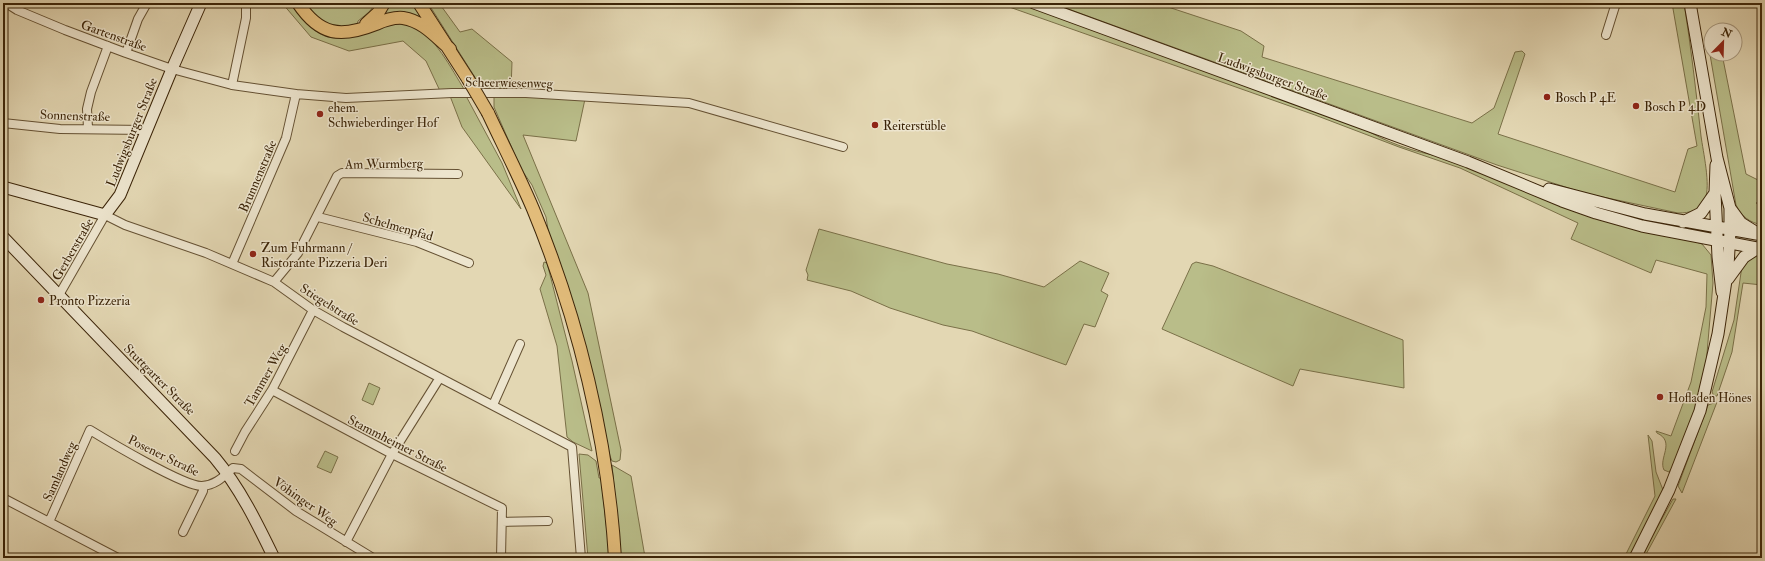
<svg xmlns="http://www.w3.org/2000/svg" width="1765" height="561" viewBox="0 0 1765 561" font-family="'IM FELL Double Pica',serif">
<rect width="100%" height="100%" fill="#e3d7b3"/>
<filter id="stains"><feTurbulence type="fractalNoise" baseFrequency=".005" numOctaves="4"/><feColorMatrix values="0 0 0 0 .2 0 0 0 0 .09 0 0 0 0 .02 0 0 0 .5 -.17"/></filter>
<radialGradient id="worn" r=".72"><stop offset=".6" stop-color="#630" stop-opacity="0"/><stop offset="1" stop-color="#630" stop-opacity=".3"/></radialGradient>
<path fill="#b9bd89" stroke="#7a7048" d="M282 3H290C322 47 335 43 383 27 393 24 402 22 412 26 434 34 452 70 464 89L440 91 426 61 403 41 349 51 311 37Z
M304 3H376L369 12 358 21 357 25 346 28 322 22Z
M389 3H413L424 21 384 15 383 14Z
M428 3H439L460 32 472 29 512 62 511 90H483Z
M998 3H1021L1361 127C1387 143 1414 152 1443 157L1702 244 1711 255 1713 283 1706 365 1697 408 1672 468 1669 472 1664 470C1658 458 1676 442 1657 433L1656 431 1671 436 1691 382 1706 307 1707 274 1656 260 1651 273 1571 239 1578 223 1460 168 1399 147 1315 115Z
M1052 3H1156L1241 31 1264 46 1262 57 1472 123 1494 108 1515 52 1522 51 1525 54 1498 134 1675 192 1688 149 1697 146 1672 3H1684C1691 47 1696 91 1701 136 1703 151 1711 186 1705 199 1699 211 1690 213 1678 213L1584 193 1497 165Z
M1711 38V54H1722L1746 174 1762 182V199L1756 203 1762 208V225C1749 222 1742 217 1736 205L1708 43Z
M450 96H466L502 163 521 209 462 127Z
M505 96 585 99 576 141 523 135 588 293 621 450 620 460 616 462 612 461 610 456 588 358 549 236 546 217 532 185 521 169 494 107V97Z
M819 229 947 264 998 274 1044 287 1080 261 1109 273 1101 291 1108 295 1095 327 1084 324 1066 365 972 331 943 325 890 308 851 291 807 280 808 275 806 270Z
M1762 254V285L1743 283 1732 352 1717 396H1714L1712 392 1734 320 1742 266 1754 256Z
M544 262 547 263 572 361 592 451 573 442 567 437 557 346 540 289 546 275 543 266Z
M1196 262 1213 266 1403 340 1404 388 1300 369 1293 386 1162 329 1192 264Z
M369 383 380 388 373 405 362 400Z
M1717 402 1682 493 1678 486 1708 405Z
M1648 435 1652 441 1656 472 1663 490 1631 558H1624L1655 496Z
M325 451 338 457 331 473 317 467Z
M579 454 588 455 596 461 599 478H601L610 558H588Z
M612 465 631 476 645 557 648 558H621Z
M1673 499H1676L1644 558H1640Z"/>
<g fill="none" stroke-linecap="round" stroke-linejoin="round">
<g stroke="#655133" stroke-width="10">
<path id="street" d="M6 3 17 10 65 30 126 53 172 69 232 85 296 94 346 98 452 93H526L689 103 843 147
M1606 35 1616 3
M126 53 138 19 147 3
M232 85 246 18V4
M3 123 60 129 147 130
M88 128 87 109 91 92 108 46
M318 217 417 242 469 263
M232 264 286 138 296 94
M274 282 298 253 337 176 342 173 458 174
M59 295 105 215 125 225 206 253 274 282 313 310 343 327 572 447 581 558
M272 390 392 454 502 508 501 558
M493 405 520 344
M235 451 245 432 272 390 313 310
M3 498 118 558
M49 522 90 430C108 441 185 487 202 486 216 485 223 477 233 468L241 469 296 511 373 558
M502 522 548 521
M183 532 203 491V486
M346 542 392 454 439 379"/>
</g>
<g stroke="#3b2408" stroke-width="13">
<path id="secondary" d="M1034 3 1468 162 1562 201 1596 213 1642 226 1762 249
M1716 165 1715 193 1718 257 1722 292
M3 187 105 215 120 195 172 69 201 3
M1549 189 1645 214 1762 235
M1730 208 1741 223 1757 233
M1683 222 1701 213 1715 193
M3 237 215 458C240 488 257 523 274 558
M1728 279 1744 257 1758 248
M1635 558 1669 490 1700 411 1718 334 1728 267 1730 231V208L1717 158 1690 3"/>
</g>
<g stroke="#3b2408" stroke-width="14">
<path id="primary" d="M298 3C320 36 341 38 376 24 385 20 393 17 403 18 423 21 436 37 450 49
M419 3 468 79
M366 24 378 13 384 3
M488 113C503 145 519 176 533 209 578 318 608 440 615 558"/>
</g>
<use href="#street" stroke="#ede5ce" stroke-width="8"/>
<use href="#secondary" stroke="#ede5ce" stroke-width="11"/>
<use href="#primary" stroke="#e2bc7a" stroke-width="12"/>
<g stroke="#3b2408" stroke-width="14" stroke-linecap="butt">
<path id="primary-bridge" d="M468 79 488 113"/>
</g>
<use href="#primary-bridge" stroke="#e2bc7a" stroke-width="12"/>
</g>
<g fill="#8f2418" stroke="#ede5ce" stroke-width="1.5">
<circle cx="1547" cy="97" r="4"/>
<circle cx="1636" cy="106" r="4"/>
<circle cx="320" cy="114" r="4"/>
<circle cx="875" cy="125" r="4"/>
<circle cx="253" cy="254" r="4"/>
<circle cx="41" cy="300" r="4"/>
<circle cx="1660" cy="397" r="4"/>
</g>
<g text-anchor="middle" stroke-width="3" stroke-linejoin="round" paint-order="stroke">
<g font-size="13" fill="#3b2408" stroke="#ede5ce">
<text transform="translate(114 35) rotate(20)" y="5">Gartenstraße</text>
<text transform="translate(1273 76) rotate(20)" y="5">Ludwigsburger Straße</text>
<text transform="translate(509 82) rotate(1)" y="5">Scheerwiesenweg</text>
<text transform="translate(75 115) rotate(2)" y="5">Sonnenstraße</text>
<text transform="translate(131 132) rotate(-68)" y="5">Ludwigsburger Straße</text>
<text transform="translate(384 163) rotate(-1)" y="5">Am Wurmberg</text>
<text transform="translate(257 176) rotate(-67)" y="5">Brunnenstraße</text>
<text transform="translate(398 226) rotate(16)" y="5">Schelmenpfad</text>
<text transform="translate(72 249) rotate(-60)" y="5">Gerberstraße</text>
<text transform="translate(330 304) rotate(32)" y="5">Stiegelstraße</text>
<text transform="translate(265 375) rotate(-60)" y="5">Tammer Weg</text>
<text transform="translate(160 379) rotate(45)" y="5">Stuttgarter Straße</text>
<text transform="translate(398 443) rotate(27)" y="5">Stammheimer Straße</text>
<text transform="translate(164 455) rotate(26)" y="5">Posener Straße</text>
<text transform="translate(59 471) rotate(-66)" y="5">Samlandweg</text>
<text transform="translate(306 501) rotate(35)" y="5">Vöhinger Weg</text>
</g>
<g font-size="13" fill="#3b2408" stroke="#ede5ce" text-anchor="start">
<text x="1555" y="102">Bosch P 4E</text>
<text x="1644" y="111">Bosch P 4D</text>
<text x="328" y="112">ehem.<tspan x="328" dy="15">Schwieberdinger Hof</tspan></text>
<text x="883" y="130">Reiterstüble</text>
<text x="261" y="252">Zum Fuhrmann /<tspan x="261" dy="15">Ristorante Pizzeria Deri</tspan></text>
<text x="49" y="305">Pronto Pizzeria</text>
<text x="1668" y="402">Hofladen Hönes</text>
</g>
</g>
<rect width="1765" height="561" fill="none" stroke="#e3d7b3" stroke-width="16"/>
<rect x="4" y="4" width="1757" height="553" fill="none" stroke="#3b2408" stroke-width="2"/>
<rect x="8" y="8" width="1749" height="545" fill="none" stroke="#3b2408"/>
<g transform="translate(1723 42) rotate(23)"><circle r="19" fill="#ede5ce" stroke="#a6987f"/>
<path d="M0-3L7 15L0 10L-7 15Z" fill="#8f2418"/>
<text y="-6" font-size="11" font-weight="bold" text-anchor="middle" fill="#3b2408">N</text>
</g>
<rect width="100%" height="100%" filter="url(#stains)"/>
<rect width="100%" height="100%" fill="url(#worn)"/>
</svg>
